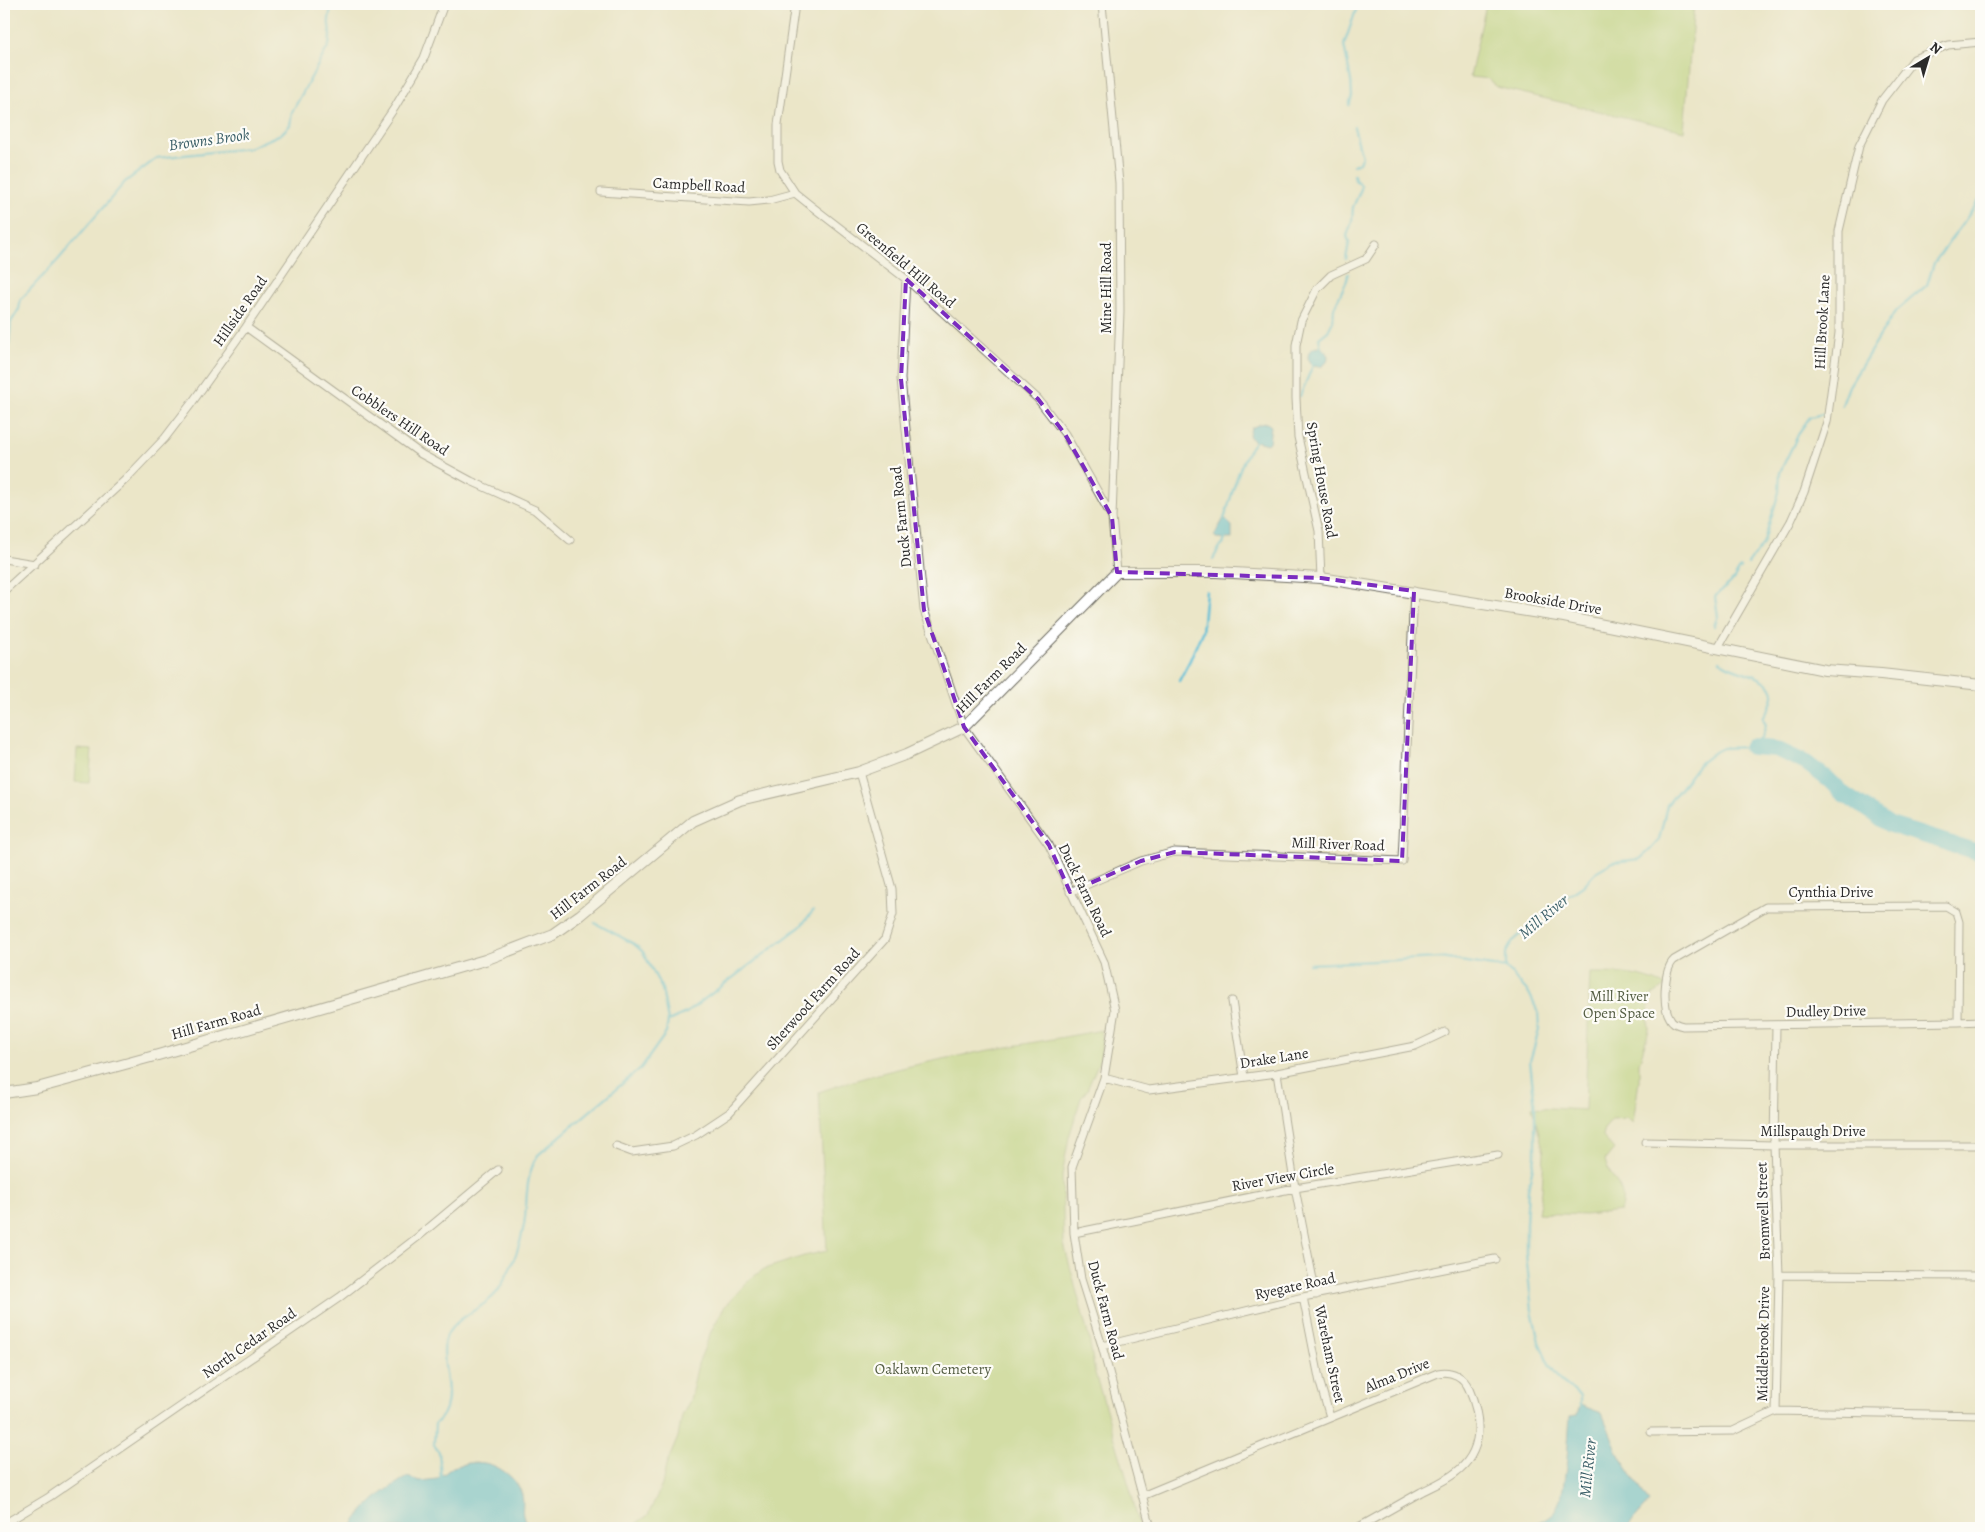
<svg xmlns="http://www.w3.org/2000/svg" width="1985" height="1532" viewBox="0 0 1985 1532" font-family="Alegreya,serif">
<rect width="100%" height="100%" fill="#fdfcf7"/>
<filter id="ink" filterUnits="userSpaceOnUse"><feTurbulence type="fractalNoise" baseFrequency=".02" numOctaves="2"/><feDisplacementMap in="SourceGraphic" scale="10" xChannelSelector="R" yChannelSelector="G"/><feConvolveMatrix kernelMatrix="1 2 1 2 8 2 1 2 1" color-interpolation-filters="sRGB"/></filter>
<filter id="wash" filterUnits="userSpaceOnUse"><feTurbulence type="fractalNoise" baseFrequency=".0096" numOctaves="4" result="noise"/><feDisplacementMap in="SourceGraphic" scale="20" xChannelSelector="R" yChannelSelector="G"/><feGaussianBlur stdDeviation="1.12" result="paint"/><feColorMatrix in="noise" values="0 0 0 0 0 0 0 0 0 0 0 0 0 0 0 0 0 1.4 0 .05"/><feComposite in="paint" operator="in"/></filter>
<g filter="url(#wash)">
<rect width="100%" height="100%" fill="#ebe6c8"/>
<path fill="#b5d37a" stroke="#707f52" d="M1486 4H1694L1684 131 1496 87 1490 79 1470 77Z
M77 749 92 750 89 783 75 782Z
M1590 973C1618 973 1641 973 1666 986L1652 995 1648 1015 1649 1030 1639 1063V1081L1633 1123 1627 1118 1613 1119 1605 1128 1603 1137 1614 1149 1605 1160C1610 1182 1629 1186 1620 1211L1585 1215 1538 1213 1542 1191 1544 1152 1532 1107 1585 1110Z
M1102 1030 1101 1057 1087 1090 1081 1098 1069 1137 1062 1176 1064 1244 1089 1338 1095 1373 1131 1492 1140 1528H630L648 1515 662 1485 666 1466 678 1437 682 1416 690 1400 698 1364 712 1329 725 1306 749 1280 764 1269 804 1256 827 1251 819 1092C909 1060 1009 1048 1102 1030Z"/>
<path fill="#5abfd8" stroke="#427582" d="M1308 357a10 10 0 1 1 20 0a10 10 0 1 1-20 0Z
M1267 423 1271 426 1269 442 1267 444 1252 440 1249 435 1251 428 1260 424Z
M1224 518 1232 526V539L1216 538 1214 536Z
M1580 1405 1602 1413 1620 1457 1649 1502 1633 1520 1628 1528H1524C1533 1525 1549 1518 1555 1510 1567 1493 1568 1438 1570 1416L1577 1415Z
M468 1463C473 1463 479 1462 484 1463 499 1465 518 1479 522 1495 525 1509 518 1512 529 1528H351C365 1505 384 1490 407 1477L420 1481 437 1479 453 1467Z"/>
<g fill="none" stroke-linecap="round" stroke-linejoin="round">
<path stroke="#5abfd8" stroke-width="2.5" d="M1349 105 1352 96 1351 81 1344 45 1358 4
M1353 165 1359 162 1362 157 1354 127
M1346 259 1349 242 1347 236 1352 221 1353 207 1361 189V185L1355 180 1354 175
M1321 349 1319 338 1328 331 1333 321 1334 308 1347 280 1348 274
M4 351 9 344 11 322 19 309 21 299 58 260 125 182 157 158 249 148 281 134 290 125 292 112 329 45C331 37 330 33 329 25 328 18 331 10 332 4
M1300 396 1314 363
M1842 405 1849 386 1894 313 1927 285 1934 263 1981 198
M1224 519C1233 493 1239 460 1257 439
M1213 559 1220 547 1223 545 1225 537
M1748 564 1763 544 1779 492 1780 472 1800 431 1810 417 1823 414
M1714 626 1718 616 1715 597C1719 591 1723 590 1728 585 1734 581 1736 573 1741 568
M1179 681 1190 660 1202 632 1206 591
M1309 964 1440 958 1506 968
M668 1021 686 1013 800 927 813 911
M1580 1406V1396L1561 1381 1550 1366 1539 1342 1532 1310 1526 1254V1224L1528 1189 1535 1157V1108L1530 1061 1539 1030 1538 1012 1529 993 1506 968V953L1512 942 1556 904 1583 886 1597 871 1613 862 1640 859 1650 850 1659 840 1667 805 1700 763 1713 753 1723 748 1751 747 1762 737 1766 725 1763 718C1766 711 1773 704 1773 696 1775 674 1732 673 1720 661
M441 1479 439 1452 434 1445 435 1424C461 1403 439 1368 445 1341 450 1317 487 1309 499 1289 511 1269 520 1249 524 1225 528 1201 524 1177 538 1155L641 1068 666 1033 668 1021 662 989 643 952 634 944 595 923"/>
<path stroke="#5abfd8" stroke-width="16" d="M1751 747 1776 749 1806 763 1829 780 1842 793 1890 825 1981 853"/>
</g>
</g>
<g filter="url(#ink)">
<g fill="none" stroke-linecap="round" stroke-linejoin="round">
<g stroke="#6e6c62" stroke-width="9">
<path id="street" d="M795 4 778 125V161L780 170 795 193 810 205 906 279 1038 399 1065 434 1112 517
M1102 4 1119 183 1120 312 1112 517 1117 572
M601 192 749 202 769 200 795 193
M906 279 901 379 924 610 964 727 1049 845 1104 962 1115 1010 1104 1078 1072 1167 1074 1233 1081 1279 1102 1346 1151 1528
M246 327 421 454 471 481 535 510 570 540
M4 559 35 564
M1321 578 1319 531 1298 437 1296 398V345L1301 321 1317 289 1331 275 1366 259 1376 244
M4 591 125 480 165 438 191 404 246 327 395 107 424 58 444 4
M1717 649 1791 521 1804 492 1827 422 1839 333V231L1859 146 1882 100 1914 59 1948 45 1981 42
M1070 892 1141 861 1175 852 1402 861 1414 591
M1232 1001 1244 1077
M1958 1022 1959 922 1956 912 1946 906 1766 907 1674 960C1664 969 1662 1006 1670 1018 1672 1023 1678 1025 1683 1026L1958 1022 1981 1021
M1277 1073 1295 1188 1316 1295
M1104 1078 1149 1090 1277 1073 1415 1046 1445 1032
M1645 1142 1774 1145H1981
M616 1146 632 1152 673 1146 696 1135 729 1113 885 939 893 914 892 889 859 772
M1074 1233 1295 1188 1498 1155
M1779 1275 1981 1276
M1303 1297 1320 1383 1330 1417
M1102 1346 1303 1297 1495 1259
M1776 1411 1779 1275 1774 1145 1776 1026
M1651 1432 1733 1431 1776 1411 1981 1415
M1142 1496 1438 1373C1452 1370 1464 1377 1469 1389 1482 1419 1484 1452 1455 1473 1445 1481 1433 1486 1421 1492 1400 1504 1379 1516 1357 1528
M4 1524 49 1497 340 1297 419 1236 498 1170"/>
</g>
<g stroke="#6e6c62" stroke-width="12">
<path id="secondary" d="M4 1093 37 1088 158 1055 485 960 553 934 580 915 693 821 740 800 859 772 907 754 964 727 1117 572H1216L1321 578 1564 617 1825 670 1881 674 1981 685"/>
</g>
<use href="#street" stroke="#fff" stroke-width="7"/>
<use href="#secondary" stroke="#fff" stroke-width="10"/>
</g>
</g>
<path d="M0 0H1985V1532H0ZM906 279 1038 399 1065 434 1112 517 1117 572 1321 578 1414 591 1402 861 1175 852 1141 861 1070 892 1049 845 964 727 924 610 901 379Z" fill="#ebe6c8" fill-opacity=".55" fill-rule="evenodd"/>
<path fill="none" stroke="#7b2cbf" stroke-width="4" stroke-dasharray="10 6" stroke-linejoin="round" d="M906 279 1038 399 1065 434 1112 517 1117 572 1321 578 1414 591 1402 861 1175 852 1141 861 1070 892 1049 845 964 727 924 610 901 379Z"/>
<g text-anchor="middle" stroke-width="4.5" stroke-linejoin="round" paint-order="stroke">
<g font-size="15" fill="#2b2b2b" stroke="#fdfcf7">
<text transform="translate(699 185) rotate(3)" y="5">Campbell Road</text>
<text transform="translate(906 265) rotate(40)" y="5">Greenfield Hill Road</text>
<text transform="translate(1106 288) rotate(-90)" y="5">Mine Hill Road</text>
<text transform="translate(240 311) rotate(-55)" y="5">Hillside Road</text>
<text transform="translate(1822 322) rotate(-87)" y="5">Hill Brook Lane</text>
<text transform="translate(400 420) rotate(34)" y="5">Cobblers Hill Road</text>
<text transform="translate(1322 480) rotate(80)" y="5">Spring House Road</text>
<text transform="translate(901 517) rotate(-96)" y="5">Duck Farm Road</text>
<text transform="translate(1553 601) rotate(10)" y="5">Brookside Drive</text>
<text transform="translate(991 678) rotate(-45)" y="5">Hill Farm Road</text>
<text transform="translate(1338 844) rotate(2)" y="5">Mill River Road</text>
<text transform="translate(588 888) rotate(-38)" y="5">Hill Farm Road</text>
<text transform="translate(1085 890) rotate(64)" y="5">Duck Farm Road</text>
<text x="1831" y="897">Cynthia Drive</text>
<text transform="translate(813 999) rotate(-48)" y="5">Sherwood Farm Road</text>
<text transform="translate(1826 1011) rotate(-1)" y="5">Dudley Drive</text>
<text transform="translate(216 1022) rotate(-16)" y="5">Hill Farm Road</text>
<text transform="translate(1274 1058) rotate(-9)" y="5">Drake Lane</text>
<text x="1813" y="1136">Millspaugh Drive</text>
<text transform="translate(1283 1177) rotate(-10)" y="5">River View Circle</text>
<text transform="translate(1763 1211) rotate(-92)" y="5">Bromwell Street</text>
<text transform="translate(1295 1286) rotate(-12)" y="5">Ryegate Road</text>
<text transform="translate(1106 1310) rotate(75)" y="5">Duck Farm Road</text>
<text transform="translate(249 1343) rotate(-35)" y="5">North Cedar Road</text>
<text transform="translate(1763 1344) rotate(-89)" y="5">Middlebrook Drive</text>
<text transform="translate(1330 1354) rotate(78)" y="5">Wareham Street</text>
<text transform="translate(1397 1375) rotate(-22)" y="5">Alma Drive</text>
</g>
<g font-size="15" fill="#545d43" stroke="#fdfcf7">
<text x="1619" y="1001">Mill River<tspan x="1619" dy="17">Open Space</tspan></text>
<text x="933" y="1374">Oaklawn Cemetery</text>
</g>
<g font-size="16" font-style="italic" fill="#3b5f68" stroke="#fdfcf7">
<text transform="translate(209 139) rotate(-8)" y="6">Browns Brook</text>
<text transform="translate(1543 916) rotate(-40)" y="6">Mill River</text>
<text transform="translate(1587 1468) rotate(-84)" y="6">Mill River</text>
</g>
</g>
<rect width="1985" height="1532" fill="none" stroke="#fdfcf7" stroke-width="20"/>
<g transform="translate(1928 58) rotate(38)" stroke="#fdfcf7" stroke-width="4" paint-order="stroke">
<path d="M0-4L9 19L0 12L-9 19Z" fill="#2b2b2b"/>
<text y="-8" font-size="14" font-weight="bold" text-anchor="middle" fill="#2b2b2b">N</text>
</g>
</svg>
